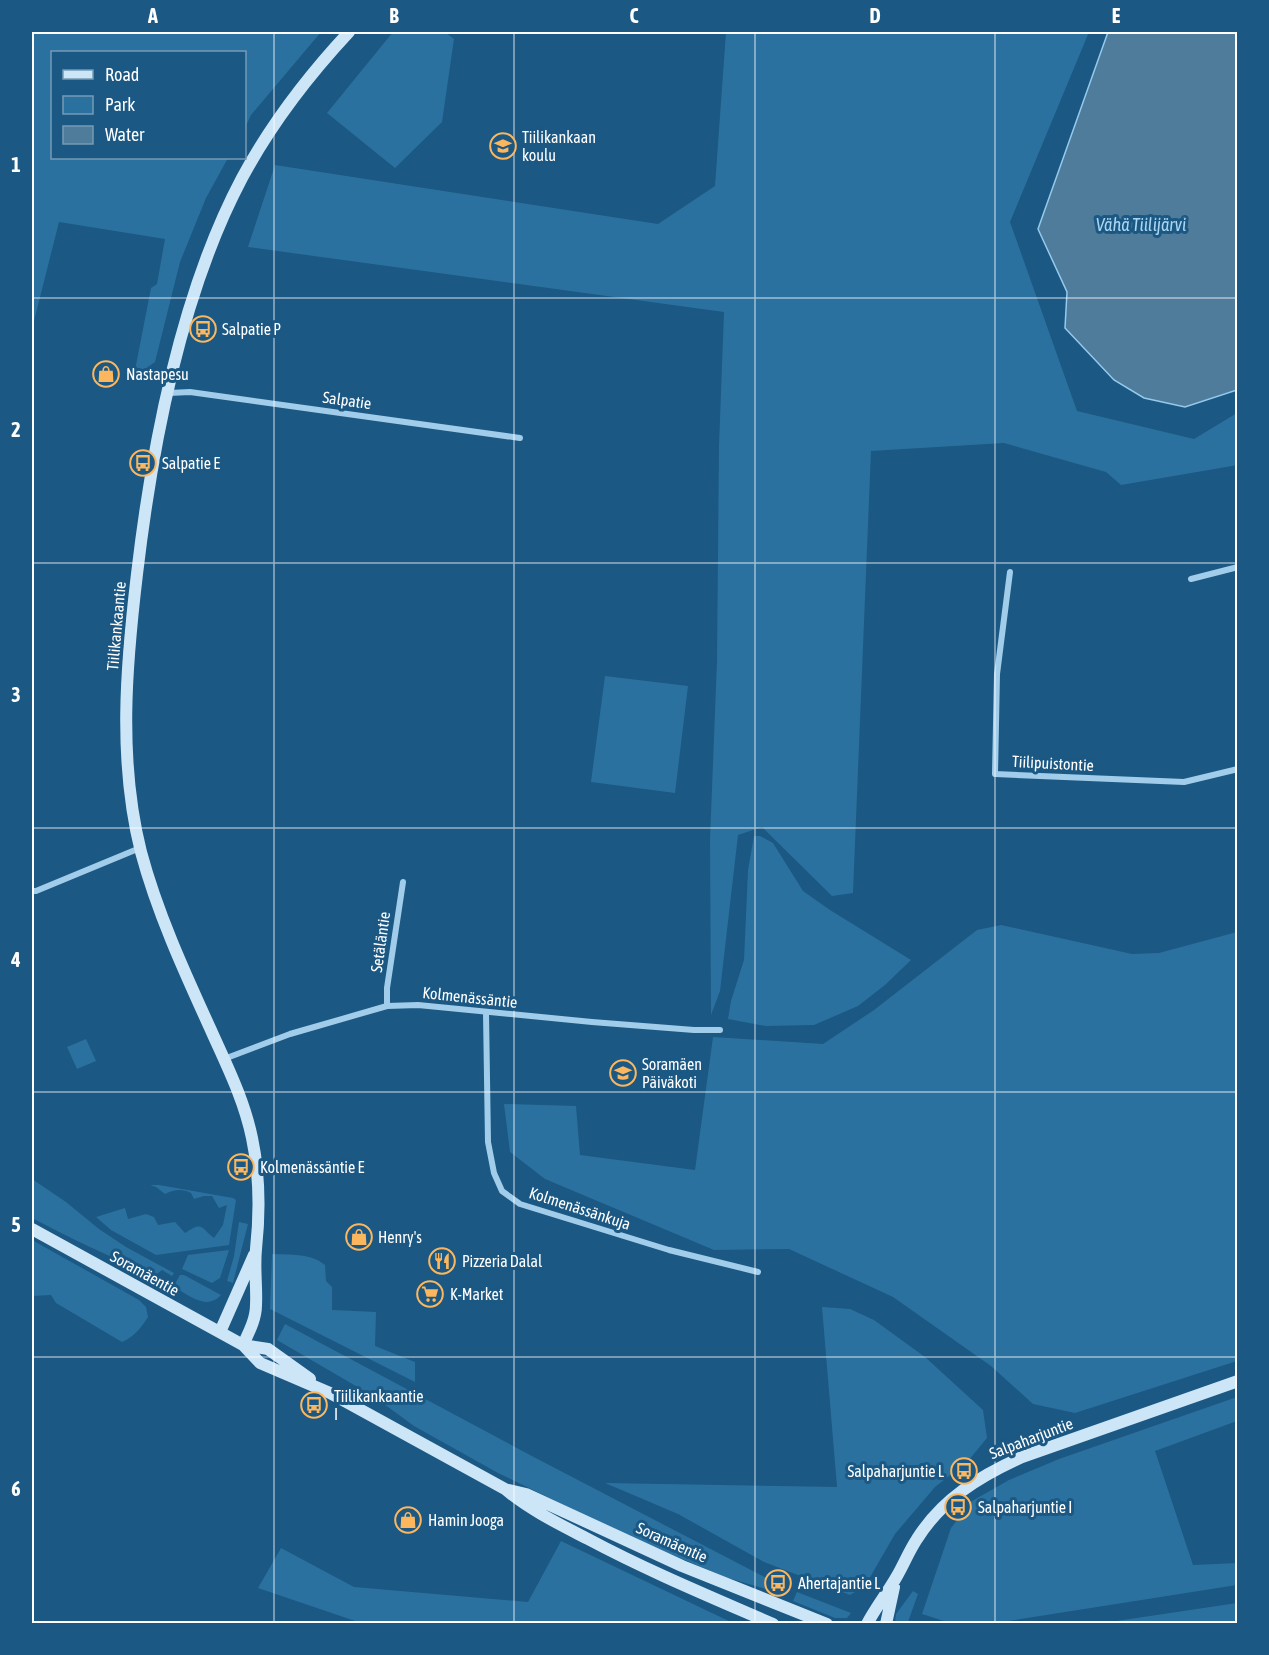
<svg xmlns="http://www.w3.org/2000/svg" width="1269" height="1655" viewBox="0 0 1269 1655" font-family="'Asap Condensed',sans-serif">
<rect width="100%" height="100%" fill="#1b5883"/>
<path fill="#2a71a0" d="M32 32H321L251 115 245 128 244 52H52V158H228L206 198 180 262 155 362 145 369 135 370 151 288 157 284 165 239 59 222 32 329Z
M393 32H445L454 39 442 122 395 168 327 113Z
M726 32H1089L1010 222 1077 411 1194 439 1237 413 1238 465 1121 485 1106 472 1004 443 871 451 853 893 832 896 762 827 738 835 720 991 711 1015 710 839 717 661 719 446 724 312 248 247 275 165 658 224 715 186Z
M605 676 688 686 675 793 591 782Z
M754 836H760L773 843 803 891 830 910 911 960 885 985 858 1006 814 1025 766 1026 728 1019 731 1001 744 960 748 870Z
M1001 925 1132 954 1159 953 1237 932V1361L1075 1413 1033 1404 991 1366 893 1297 789 1249 714 1250 545 1179 510 1152 504 1104 576 1106 580 1155 695 1170 713 1037 823 1044 874 1010 977 930Z
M86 1039 96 1061 77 1069 67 1047Z
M32 1179 66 1202 99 1229 126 1247 174 1273 172 1276 162 1270 157 1274C113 1260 73 1239 32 1218Z
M150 1185H159L233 1198 236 1200 229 1245 156 1255 111 1230 96 1217 125 1208 128 1219 146 1214 154 1217 158 1225 175 1222 185 1233C204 1220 201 1229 214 1238L223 1225 227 1205 219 1208 212 1196H204L194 1199 191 1193C181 1188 174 1190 165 1194L156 1187Z
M239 1222 248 1224 233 1283 227 1281 234 1256Z
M32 1240 139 1300 146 1307 148 1317C141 1328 134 1337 122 1342L56 1303 51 1295 32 1296Z
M229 1250 220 1278 212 1283 182 1269 188 1255Z
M272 1254C291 1255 310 1253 325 1265L326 1281 332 1287V1310L376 1312 375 1346 415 1362V1382L270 1309Z
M180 1275H184L221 1295C207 1310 192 1297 177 1289L176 1282Z
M822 1307 850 1309 874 1320 925 1357 983 1410 987 1438 968 1461 935 1487 895 1534 865 1586 850 1595 764 1562 678 1514 605 1483 837 1487Z
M285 1324 528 1454 772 1581 769 1590 725 1577 628 1536 498 1473 414 1426 373 1396 277 1340Z
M1237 1397V1421L1155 1451 1193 1565 1237 1563V1585L995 1623H950L922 1614 951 1528 972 1501 1009 1480 1059 1459Z
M561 1541 733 1623H361L258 1588 281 1548 354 1587 528 1602Z
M913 1591 918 1594 908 1622 906 1623H895L896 1614Z
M797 1592 851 1613 847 1618H835L793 1601Z
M1237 1603V1623H1103Z"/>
<path fill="#4f7c9b" stroke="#94caed" stroke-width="1.5" d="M1108 32H1237V390L1185 407 1144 398 1114 380 1065 328 1067 292 1038 229Z"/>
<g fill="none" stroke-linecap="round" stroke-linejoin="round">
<path stroke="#a1cdea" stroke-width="6" d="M169 393 190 392 520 438
M1010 572 997 674 995 774 1184 782 1238 769
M1191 579 1238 567
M32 891H36L140 848
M387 1006V988L403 882
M486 1013 488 1142 494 1173 502 1191 520 1204 669 1250 758 1272
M224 1059 290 1034 387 1006 418 1005 592 1022 694 1030H720"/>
<path stroke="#cce6f8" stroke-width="12" d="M32 1229 243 1345 260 1363 330 1393 505 1489C530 1510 559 1524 588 1539 648 1571 711 1597 773 1624
M220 1332 254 1255
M243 1345C249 1332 256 1319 256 1305 257 1287 254 1268 256 1249 260 1212 260 1176 252 1138 244 1099 226 1064 210 1028 184 971 157 912 141 852 118 761 126 666 137 574 152 446 181 293 242 178 271 124 308 76 349 32
M243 1345 268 1349 310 1379
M509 1490 526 1494 682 1566 827 1624
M867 1624C876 1607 888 1592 897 1576 904 1564 909 1551 917 1539 942 1499 980 1476 1022 1457L1238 1381
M886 1624 894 1587"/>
</g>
<path fill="none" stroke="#fff" stroke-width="1.5" stroke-opacity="0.55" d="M274 32V1624M514 32V1624M755 32V1624M995 32V1624M32 298H1238M32 563H1238M32 828H1238M32 1092H1238M32 1357H1238"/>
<defs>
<g id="school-ring" transform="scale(1.35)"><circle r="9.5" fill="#1b5883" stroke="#fcb65e" stroke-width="1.5"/><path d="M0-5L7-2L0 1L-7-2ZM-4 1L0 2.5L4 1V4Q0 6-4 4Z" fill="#fcb65e"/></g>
<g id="bus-ring" transform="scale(1.35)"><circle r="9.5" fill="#1b5883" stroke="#fcb65e" stroke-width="1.5"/><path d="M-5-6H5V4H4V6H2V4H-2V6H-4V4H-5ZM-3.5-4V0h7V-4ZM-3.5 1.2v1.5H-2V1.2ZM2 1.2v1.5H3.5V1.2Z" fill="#fcb65e"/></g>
<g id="shop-ring" transform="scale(1.35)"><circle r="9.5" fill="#1b5883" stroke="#fcb65e" stroke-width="1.5"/><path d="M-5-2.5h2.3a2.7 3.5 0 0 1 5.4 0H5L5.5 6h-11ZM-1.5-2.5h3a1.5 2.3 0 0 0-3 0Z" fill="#fcb65e"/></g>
<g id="restaurant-ring" transform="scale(1.35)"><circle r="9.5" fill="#1b5883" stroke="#fcb65e" stroke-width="1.5"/><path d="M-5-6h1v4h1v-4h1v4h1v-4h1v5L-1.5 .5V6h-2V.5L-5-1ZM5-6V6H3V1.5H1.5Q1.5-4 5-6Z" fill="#fcb65e"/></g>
<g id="supermarket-ring" transform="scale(1.35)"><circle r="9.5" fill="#1b5883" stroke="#fcb65e" stroke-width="1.5"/><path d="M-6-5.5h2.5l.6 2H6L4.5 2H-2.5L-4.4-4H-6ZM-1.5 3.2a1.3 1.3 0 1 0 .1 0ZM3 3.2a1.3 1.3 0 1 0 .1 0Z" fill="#fcb65e"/></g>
</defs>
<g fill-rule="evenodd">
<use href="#school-ring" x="503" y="146"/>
<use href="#bus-ring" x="203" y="329"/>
<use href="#shop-ring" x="106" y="374"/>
<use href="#bus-ring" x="143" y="463"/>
<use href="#school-ring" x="623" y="1073"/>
<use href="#bus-ring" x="241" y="1167"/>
<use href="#shop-ring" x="359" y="1237"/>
<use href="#restaurant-ring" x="442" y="1261"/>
<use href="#supermarket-ring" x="430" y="1294"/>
<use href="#bus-ring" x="314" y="1405"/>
<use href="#bus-ring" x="964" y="1471"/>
<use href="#bus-ring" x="958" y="1507"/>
<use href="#shop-ring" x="408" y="1520"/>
<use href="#bus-ring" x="778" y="1583"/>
</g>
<g text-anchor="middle" stroke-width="6" stroke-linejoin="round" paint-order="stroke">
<g font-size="16" fill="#fff" stroke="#1b5883" text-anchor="start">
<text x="522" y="143">Tiilikankaan<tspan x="522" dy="18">koulu</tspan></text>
<text x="222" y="335">Salpatie P</text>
<text x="126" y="380">Nastapesu</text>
<text x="162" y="469">Salpatie E</text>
<text x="642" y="1070">Soramäen<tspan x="642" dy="18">Päiväkoti</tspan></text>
<text x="260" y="1173">Kolmenässäntie E</text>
<text x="378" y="1243">Henry's</text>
<text x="462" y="1267">Pizzeria Dalal</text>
<text x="450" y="1300">K-Market</text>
<text x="334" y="1402">Tiilikankaantie<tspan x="334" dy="18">I</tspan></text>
<text x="944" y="1477" text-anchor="end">Salpaharjuntie L</text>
<text x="978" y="1513">Salpaharjuntie I</text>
<text x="428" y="1526">Hamin Jooga</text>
<text x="798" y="1589">Ahertajantie L</text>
</g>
<g font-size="16" fill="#fff" stroke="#1b5883">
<text transform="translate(347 400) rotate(8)" y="6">Salpatie</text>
<text transform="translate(116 626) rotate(-85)" y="6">Tiilikankaantie</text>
<text transform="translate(1053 763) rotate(3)" y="6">Tiilipuistontie</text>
<text transform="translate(380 942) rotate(-82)" y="6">Setäläntie</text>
<text transform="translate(470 997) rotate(6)" y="6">Kolmenässäntie</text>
<text transform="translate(580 1208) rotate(18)" y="6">Kolmenässänkuja</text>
<text transform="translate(145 1273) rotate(29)" y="6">Soramäentie</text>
<text transform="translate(1031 1438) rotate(-21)" y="6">Salpaharjuntie</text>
<text transform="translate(672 1542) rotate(24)" y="6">Soramäentie</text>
</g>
<g font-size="18" font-style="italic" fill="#acd7f2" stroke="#1b5883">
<text x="1141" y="231">Vähä Tiilijärvi</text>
</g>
</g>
<rect width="1269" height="1655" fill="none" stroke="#1b5883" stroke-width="66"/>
<rect x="51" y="51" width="195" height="108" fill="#1b5883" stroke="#769bb5" stroke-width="1.5"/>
<rect x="63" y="70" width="30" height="9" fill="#cce6f8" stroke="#769bb5" stroke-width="1.5"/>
<text x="105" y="81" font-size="18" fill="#ffffff">Road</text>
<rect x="63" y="96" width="30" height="18" fill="#2a71a0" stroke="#769bb5" stroke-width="1.5"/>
<text x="105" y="111" font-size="18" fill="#ffffff">Park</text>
<rect x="63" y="126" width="30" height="18" fill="#4f7c9b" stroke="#769bb5" stroke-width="1.5"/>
<text x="105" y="141" font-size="18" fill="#ffffff">Water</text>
<rect x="33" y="33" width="1203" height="1589" fill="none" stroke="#fff" stroke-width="2"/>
<g font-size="20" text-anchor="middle" font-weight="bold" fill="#fff">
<text x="153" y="23">A</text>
<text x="394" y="23">B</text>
<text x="634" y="23">C</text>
<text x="875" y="23">D</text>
<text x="1116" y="23">E</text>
<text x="16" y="172">1</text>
<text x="16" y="437">2</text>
<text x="16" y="702">3</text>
<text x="16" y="967">4</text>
<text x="16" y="1232">5</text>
<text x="16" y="1496">6</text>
</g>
</svg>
